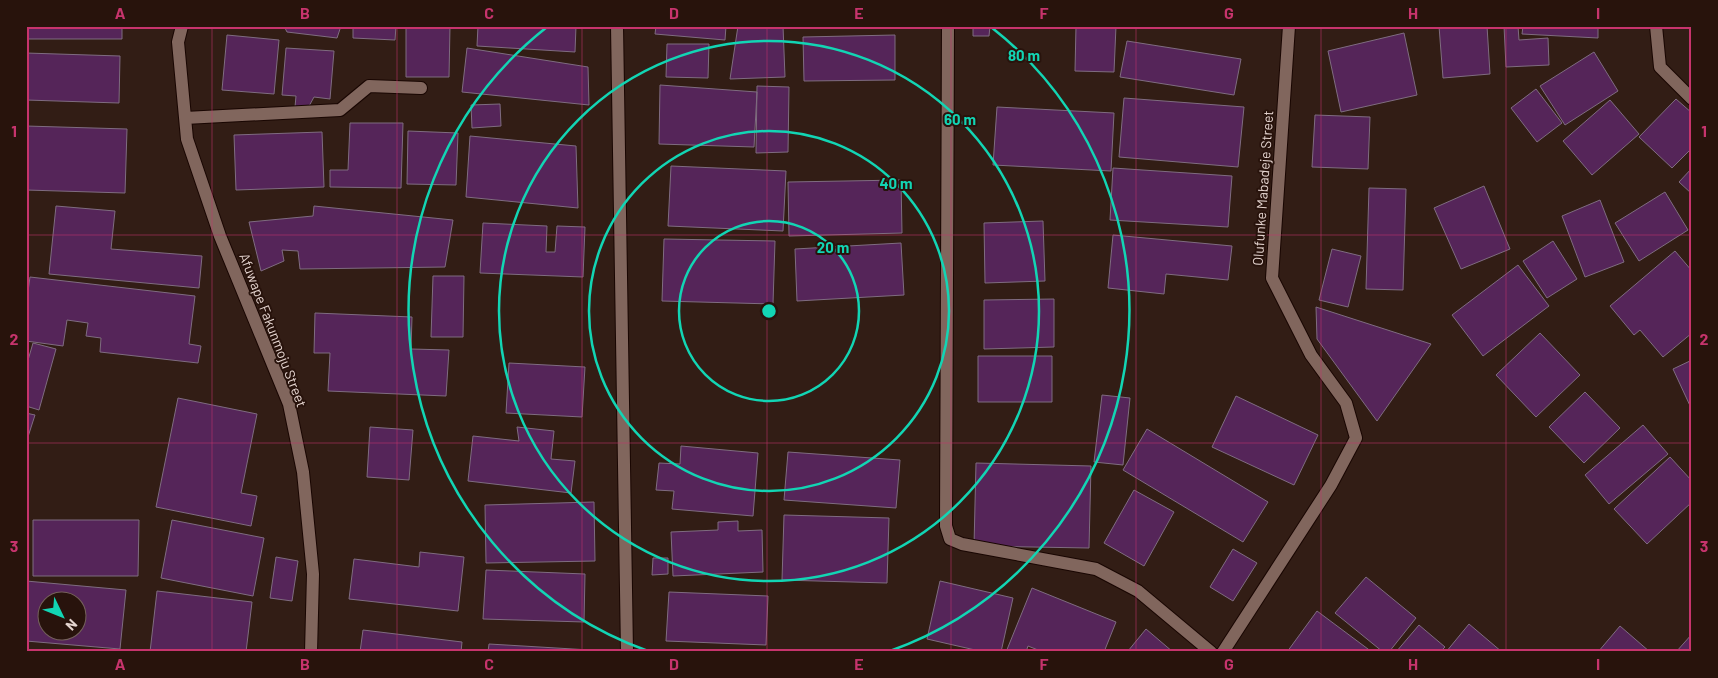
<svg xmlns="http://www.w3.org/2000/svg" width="1718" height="678" viewBox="0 0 1718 678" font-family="Barlow,sans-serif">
<rect width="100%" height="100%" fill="#321d15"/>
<path fill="#552559" stroke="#7f6c80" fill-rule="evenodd" d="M26 26H122V39H26Z
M284 26H341L337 38 287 32Z
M353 26H396L395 40 353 38Z
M406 26H450L449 77H406Z
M478 26H576L575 52 477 46Z
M656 26H726L725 40 655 34Z
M738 26H783L785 77 730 79Z
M973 26H990L989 36H973Z
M1076 26H1116L1114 72 1075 71Z
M1439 26H1487L1490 74 1443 78Z
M1504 26H1518L1519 40 1548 38 1549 65 1506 67Z
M1523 26H1598V38L1522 34Z
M1404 33 1417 95 1341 112 1328 51Z
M227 35 279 40 274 94 222 90Z
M895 35V80L804 81 803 37Z
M1127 41 1241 59 1234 95 1120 77Z
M667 44H709L708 78 666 77Z
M286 48 334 51 330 99 314 97 308 108 295 107 296 96 282 95Z
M467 48 588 67 589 105 462 92Z
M1594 52 1618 91 1565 125 1540 86Z
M26 53 120 56 119 103 26 100Z
M660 85 757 92 754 147 659 144Z
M757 86 789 87 788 152 756 153Z
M1536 89 1562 123 1537 142 1511 108Z
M1124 98 1244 107 1238 167 1119 157Z
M1676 99 1692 113V148L1672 168 1639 137Z
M1610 100 1639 134 1592 175 1563 141Z
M500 104 501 126 472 128 471 105Z
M997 107 1114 113 1111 171 993 165Z
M1315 115 1370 117 1368 169 1312 167Z
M350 123H403L401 188 330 187V170H348Z
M26 126 127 129 125 193 26 190Z
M408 131 458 133 456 185 407 184Z
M322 132 324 187 236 190 234 135Z
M470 136 576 146 578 208 466 197Z
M671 166 786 171 783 231 668 226Z
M1113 168 1232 176 1228 227 1110 220Z
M1692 168V194L1679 182Z
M901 180 902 233 789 236 788 182Z
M1484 186 1510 249 1461 269 1434 208Z
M1369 188 1406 189 1403 290 1366 289Z
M1665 192 1688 230 1639 261 1615 223Z
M1600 200 1624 262 1585 277 1562 216Z
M56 206 115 211 111 249 202 256 199 288 49 274Z
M314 206 453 220 445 267 300 269 298 251 282 250 284 261 261 271 249 222 313 216Z
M1043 221 1045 281 985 283 984 223Z
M483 223 547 226 546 252H555L557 226 585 227 583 277 480 273Z
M1113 235 1232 246 1228 280 1166 274 1164 294 1108 288Z
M664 239 775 241 773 304 662 301Z
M1553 241 1577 279 1547 298 1523 261Z
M901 243 904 295 797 301 795 249Z
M1332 249 1361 256 1348 307 1319 300Z
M1675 251 1692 271V333L1663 357 1640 330 1634 335 1610 306Z
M1518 265 1549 306 1483 356 1452 315Z
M433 276H464L463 337H431Z
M30 277 195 296 189 344 201 346 198 363 100 352 101 338 86 336 88 323 67 320 63 346 26 341V306Z
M1054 299V347L984 349V300Z
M1316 307 1431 344 1377 421 1317 339Z
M315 313 412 317 411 349 449 350 446 396 328 391 330 353H314Z
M1540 333 1580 375 1536 417 1496 375Z
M33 343 56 349 39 410 26 406V367Z
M978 356H1052V402H978Z
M1692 360V410L1673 369Z
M509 363 585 367 582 417 506 413Z
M1585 392 1620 428 1584 463 1549 427Z
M1102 395 1130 398 1123 465 1094 462Z
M1236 396 1318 435 1294 485 1212 447Z
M178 398 257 414 241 493 257 496 251 526 156 507Z
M26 413 35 415 26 443Z
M1643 425 1668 454 1609 504 1585 475Z
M370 427 413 430 409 480 367 477Z
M517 427 554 431 551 459 575 461 571 493 468 481 473 436 519 441Z
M1147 429 1268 502 1243 542 1123 470Z
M681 446 758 453 753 516 672 509 674 491 656 490 659 463 680 464Z
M788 452 900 460 896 508 784 500Z
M1670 457 1692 481V502L1647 544 1614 509Z
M976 463 1091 466 1089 548 974 546Z
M1134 490 1174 512 1144 566 1104 543Z
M594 502 595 561 486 563 485 505Z
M784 515 889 518 887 583 782 580Z
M33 520H139L138 576H33Z
M172 520 264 538 253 596 161 578Z
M738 521V531L762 530 763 572 673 576 671 532 718 530V522Z
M1233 549 1257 563 1233 601 1210 587Z
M420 552 464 557 458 611 349 599 354 559 419 567Z
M276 557 298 561 292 601 270 598Z
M653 558H668V574L652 575Z
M486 570 585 574 584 622 483 619Z
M1366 577 1416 618 1389 652H1383L1335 613Z
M26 581 126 590 120 649 26 641ZM48 600H78V630H48Z
M940 581 1013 598 1001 652H984L927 639Z
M1032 588 1116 622 1104 652H1043L1028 646 1026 652H1006Z
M157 591 252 602 246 652H150Z
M669 592 768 596 766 645 666 641Z
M1317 611 1372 652H1287Z
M1469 624 1502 652H1446Z
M1419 625 1445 647 1440 652H1396Z
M1620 626 1650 652H1598Z
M1146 629 1173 652 1128 651Z
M363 630 462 642 461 652H360Z
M1692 634V652H1676Z
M489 644 590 650 488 652Z"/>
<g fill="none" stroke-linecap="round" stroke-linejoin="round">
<g stroke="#190602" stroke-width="14">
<path id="minor" d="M182 26 178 42 187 139 220 236 289 404 303 472 313 574 311 652
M617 26 627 652
M948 26 946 526 950 539 962 544 1096 569 1138 591 1211 652
M1656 26 1660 67 1692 99
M185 118 340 110 369 86 421 88
M1223 652 1331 485 1356 438 1346 403 1311 355 1272 278 1289 26"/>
</g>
<use href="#minor" stroke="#81665d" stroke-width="12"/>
</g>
<path fill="none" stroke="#c7346d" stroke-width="1" stroke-opacity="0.55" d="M212 26V652M397 26V652M582 26V652M767 26V652M951 26V652M1136 26V652M1321 26V652M1506 26V652M26 235H1692M26 443H1692"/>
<g fill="none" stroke="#12d5b4" stroke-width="2.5">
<circle cx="769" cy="311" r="90"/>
<circle cx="769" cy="311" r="180"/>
<circle cx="769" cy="311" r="270"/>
<path d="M648 651A361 361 0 0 1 547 27M991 27A361 361 0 0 1 890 651"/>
</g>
<g text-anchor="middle" stroke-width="4" stroke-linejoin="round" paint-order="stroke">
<g font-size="14" fill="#e5d5d0" stroke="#28130c">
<text transform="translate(1263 188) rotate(-86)" y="5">Olufunke Mabadeje Street</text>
<text transform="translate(273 330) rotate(69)" y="5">Afuwape Fakunmoju Street</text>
</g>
</g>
<circle cx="769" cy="311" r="8" fill="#12d5b4" stroke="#28130c" stroke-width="2.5"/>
<g font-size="15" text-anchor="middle" font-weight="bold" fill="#12d5b4" stroke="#28130c" stroke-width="4" stroke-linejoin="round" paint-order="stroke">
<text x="1024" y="61">80 m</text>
<text x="960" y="125">60 m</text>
<text x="896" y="189">40 m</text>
<text x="833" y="253">20 m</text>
</g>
<rect width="1718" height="678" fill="none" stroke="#28130c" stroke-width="55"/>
<g transform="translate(62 616) rotate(133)"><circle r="24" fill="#28130c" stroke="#74615a"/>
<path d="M0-4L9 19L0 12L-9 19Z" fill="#12d5b4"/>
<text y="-8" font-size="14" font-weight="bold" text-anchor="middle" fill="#e5d5d0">N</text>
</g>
<rect x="28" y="28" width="1662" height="622" fill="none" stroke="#c7346d" stroke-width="2"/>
<g font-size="16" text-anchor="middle" font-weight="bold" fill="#c7346d">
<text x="120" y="19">A</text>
<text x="305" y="19">B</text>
<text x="489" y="19">C</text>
<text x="674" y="19">D</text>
<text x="859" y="19">E</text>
<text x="1044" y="19">F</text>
<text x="1229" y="19">G</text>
<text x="1413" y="19">H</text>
<text x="1598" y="19">I</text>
<text x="14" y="137">1</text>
<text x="1704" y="137">1</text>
<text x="14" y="345">2</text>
<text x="1704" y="345">2</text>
<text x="14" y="552">3</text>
<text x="1704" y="552">3</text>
<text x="120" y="670">A</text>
<text x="305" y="670">B</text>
<text x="489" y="670">C</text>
<text x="674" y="670">D</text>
<text x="859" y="670">E</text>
<text x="1044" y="670">F</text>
<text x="1229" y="670">G</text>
<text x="1413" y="670">H</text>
<text x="1598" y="670">I</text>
</g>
</svg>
